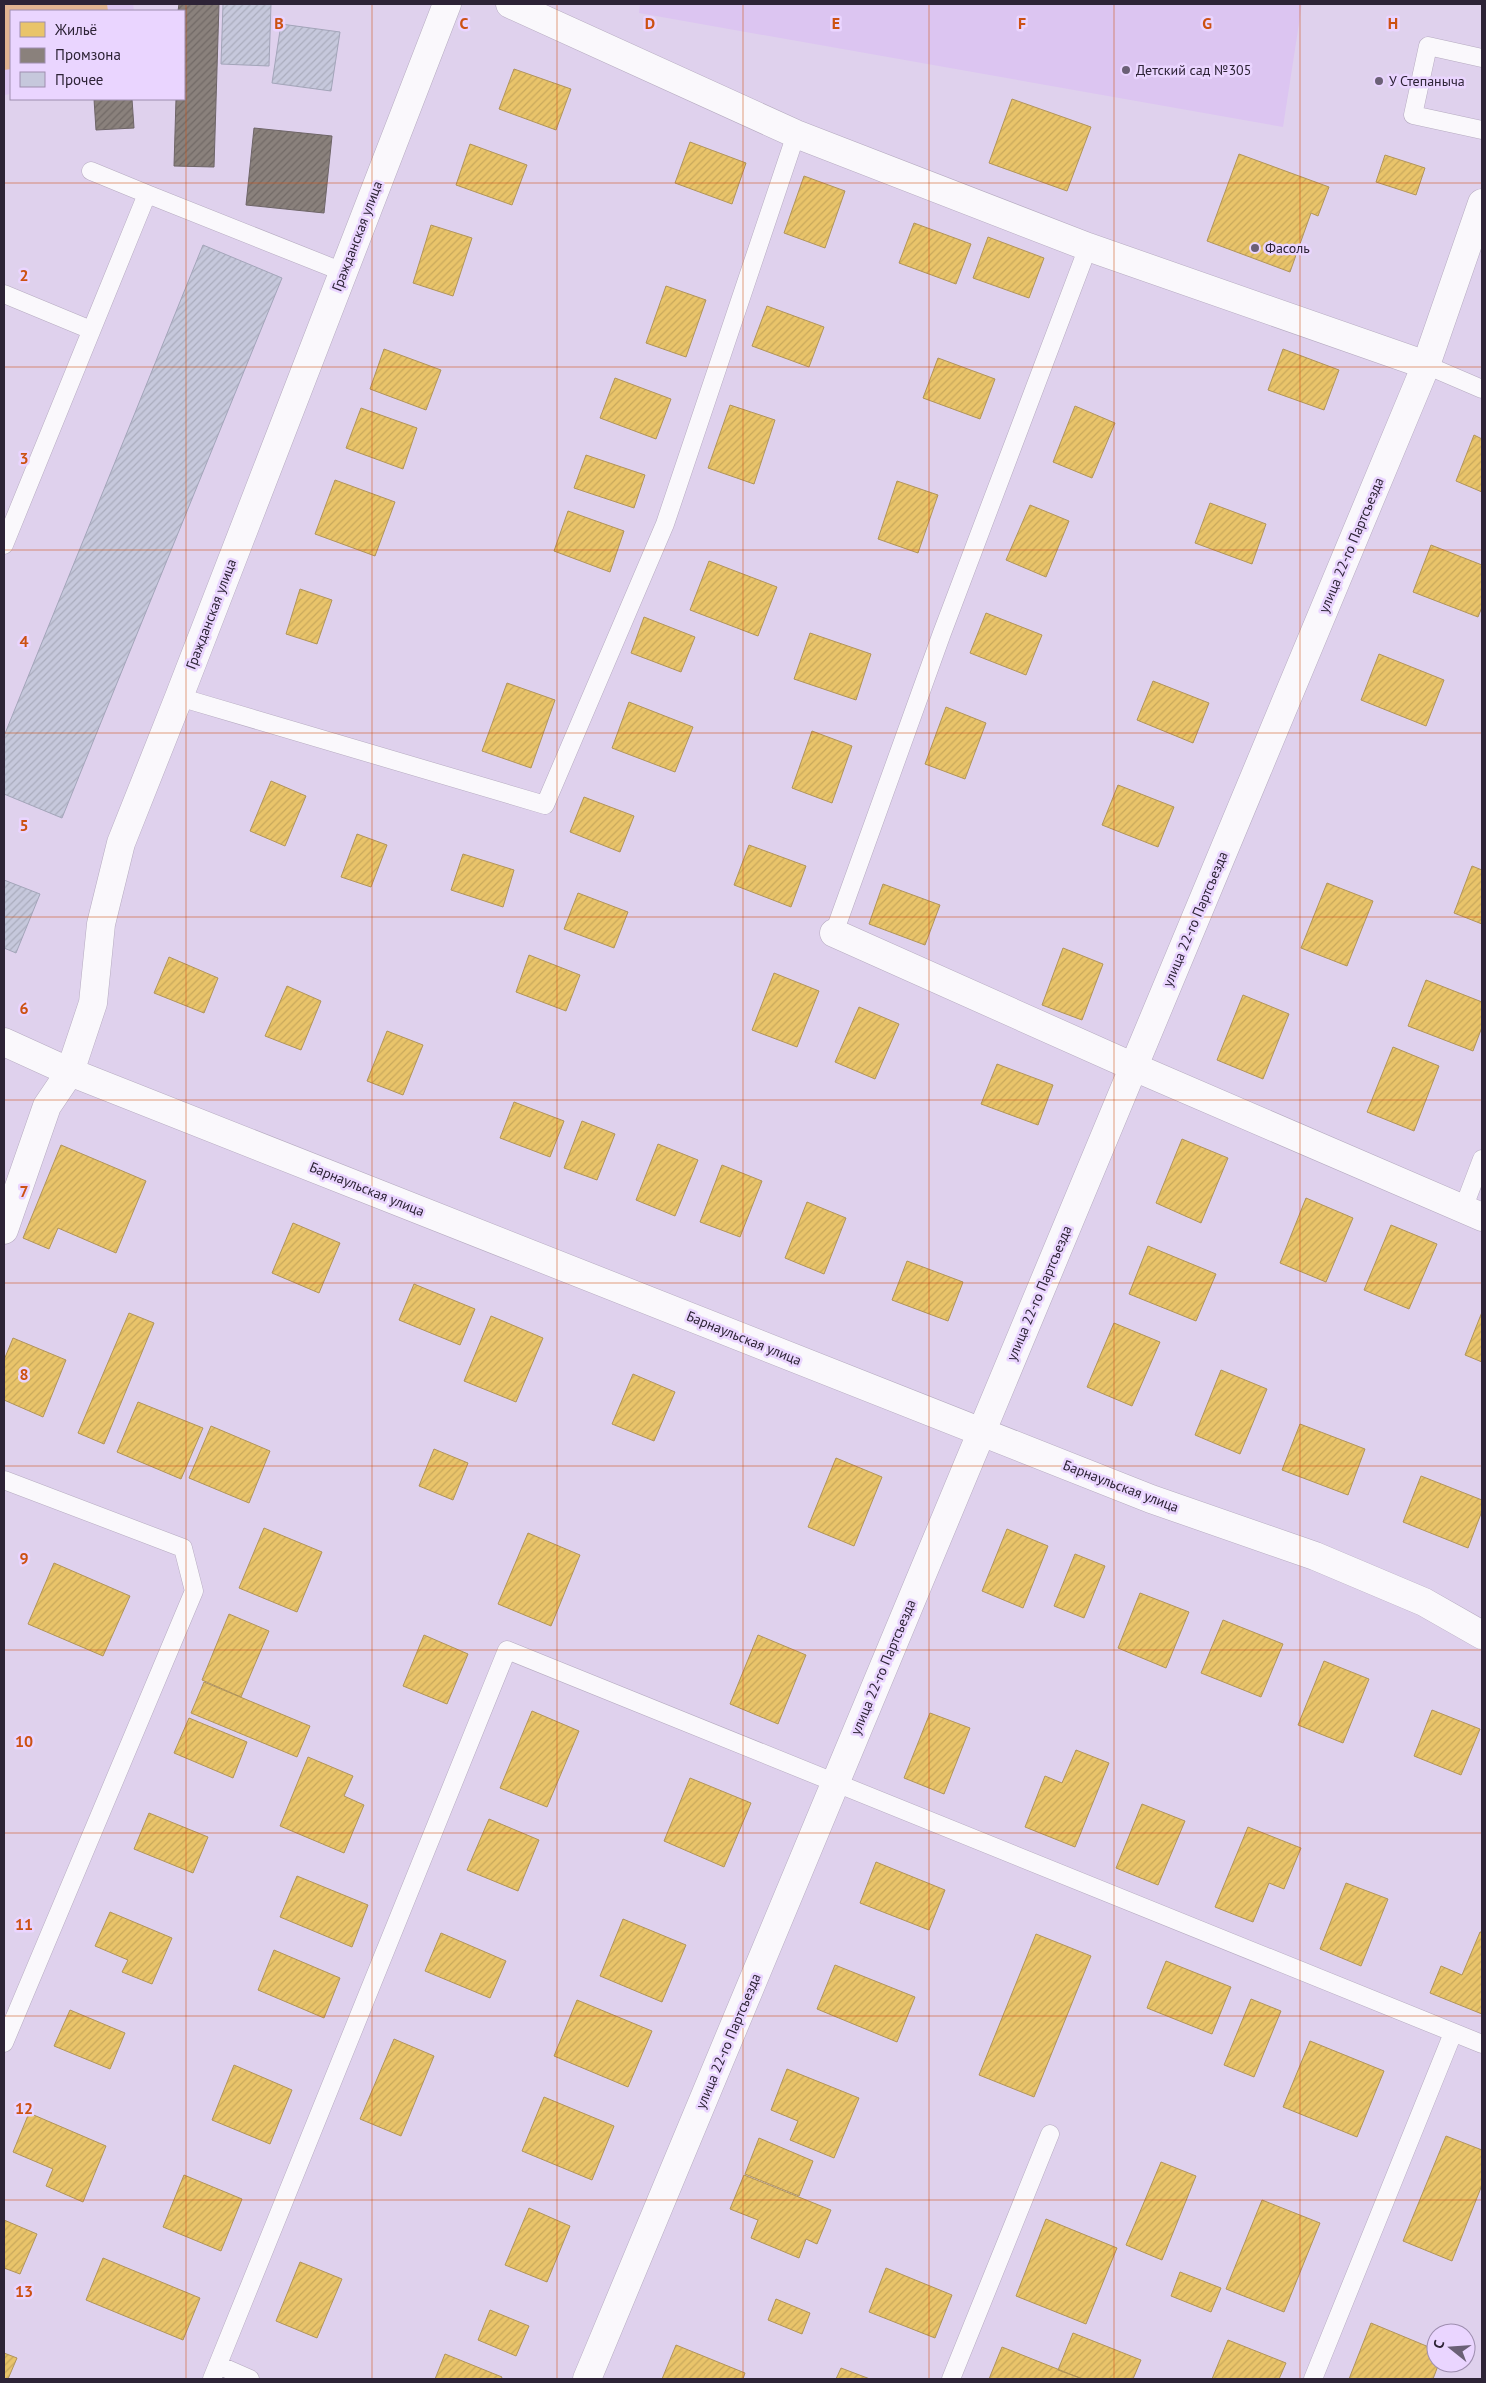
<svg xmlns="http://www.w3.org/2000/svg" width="1486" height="2383" viewBox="0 0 1486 2383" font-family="'PT Sans',sans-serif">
<defs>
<pattern id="homes-hatch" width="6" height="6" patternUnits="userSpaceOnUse" patternTransform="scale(1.25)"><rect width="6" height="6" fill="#e9c46a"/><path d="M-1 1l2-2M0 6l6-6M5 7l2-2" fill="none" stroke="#c8a85c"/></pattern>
<pattern id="industry-hatch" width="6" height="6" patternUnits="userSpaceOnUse" patternTransform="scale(1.25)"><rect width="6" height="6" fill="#8a817c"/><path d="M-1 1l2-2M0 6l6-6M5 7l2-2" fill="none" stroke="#716966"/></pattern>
<pattern id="building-hatch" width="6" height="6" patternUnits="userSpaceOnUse" patternTransform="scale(1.25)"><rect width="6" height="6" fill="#c6c8dc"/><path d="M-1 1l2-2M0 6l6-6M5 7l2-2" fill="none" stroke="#aaacbd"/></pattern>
</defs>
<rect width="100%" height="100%" fill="#dfd1ed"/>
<path fill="#dcc5f1" d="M4 4H133L134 11H11V94L4 95Z
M640 4H1302L1283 127 639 13Z"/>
<path fill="#e2b491" d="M4 4H107L108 11H11V69L4 70Z"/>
<path fill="url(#homes-hatch)" stroke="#b1945a" d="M514 69 571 89 556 130 499 109Z
M1012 99 1091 127 1067 191 989 163Z
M690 142 746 163 732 204 675 183Z
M470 144 527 165 512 205 456 185Z
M1239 154 1329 187 1318 216 1311 213 1290 272 1207 241Z
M1385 155 1425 168 1416 195 1376 182Z
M804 176 845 191 825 248 784 233Z
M914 223 971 244 956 284 899 263Z
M431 225 472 238 453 296 413 283Z
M988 237 1044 258 1029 298 973 278Z
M666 286 706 300 686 357 646 343Z
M767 306 824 327 809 367 752 346Z
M384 349 441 370 426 410 370 389Z
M1283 349 1339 370 1324 410 1268 390Z
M938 358 995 379 980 419 923 398Z
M615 378 671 399 656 439 600 418Z
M730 405 775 420 754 484 708 468Z
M1075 406 1115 423 1092 478 1053 462Z
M361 408 417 428 403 469 346 448Z
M1474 435 1482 439V492L1456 481Z
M586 455 645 475 634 508 574 488Z
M335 480 395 502 375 556 315 534Z
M897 481 938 495 918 553 878 539Z
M1210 503 1266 524 1252 564 1195 543Z
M1030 505 1069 521 1046 577 1006 560Z
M568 511 624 531 610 572 554 551Z
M1431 545 1482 565V607L1478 617 1413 592Z
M709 561 777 587 758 636 690 610Z
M300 589 332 600 317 644 286 634Z
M986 613 1042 635 1026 675 970 653Z
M644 617 695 637 681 672 631 653Z
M810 633 871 654 856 700 794 679Z
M1379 654 1444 680 1426 726 1361 700Z
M1153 681 1209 703 1193 743 1137 720Z
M507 683 555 700 531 768 482 751Z
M629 702 693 727 675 772 612 748Z
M946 707 986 723 965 779 925 764Z
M812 731 852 746 832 803 792 788Z
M271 781 306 796 285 846 250 831Z
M1118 785 1174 807 1158 847 1102 825Z
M584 797 634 816 620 852 570 832Z
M357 834 387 845 371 887 341 877Z
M749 845 806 866 791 907 734 885Z
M463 854 514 870 503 907 451 890Z
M1472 866 1482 870V924L1454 913Z
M1327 883 1373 901 1347 966 1301 948Z
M883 884 940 905 925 945 869 924Z
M578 893 628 912 614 948 564 929Z
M1063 948 1103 964 1082 1020 1042 1005Z
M529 955 580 975 566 1011 516 992Z
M169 957 218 978 204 1013 154 993Z
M774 973 819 991 797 1047 752 1030Z
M1426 980 1482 1002V1027L1473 1051 1408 1026Z
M287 986 321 1001 301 1050 265 1036Z
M1243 995 1289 1014 1263 1079 1217 1060Z
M859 1007 899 1024 875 1079 835 1062Z
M387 1031 423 1045 403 1095 367 1081Z
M1393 1047 1439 1066 1414 1131 1367 1112Z
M997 1064 1053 1085 1038 1125 981 1104Z
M514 1102 564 1121 550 1157 500 1138Z
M582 1121 615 1134 597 1180 564 1168Z
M1182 1139 1228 1158 1201 1223 1156 1203Z
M658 1144 698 1160 675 1216 636 1200Z
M61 1145 146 1181 116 1253 58 1228 49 1249 23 1238Z
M722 1165 762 1181 740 1237 700 1222Z
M1306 1198 1353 1218 1326 1282 1280 1263Z
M807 1202 846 1218 824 1274 785 1258Z
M293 1223 340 1243 319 1293 272 1273Z
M1391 1225 1437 1244 1409 1309 1364 1290Z
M1148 1246 1216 1274 1196 1321 1129 1294Z
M907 1261 963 1282 948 1321 892 1300Z
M414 1284 475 1309 460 1345 399 1320Z
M1482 1312V1362L1465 1355Z
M129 1313 154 1323 104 1444 78 1433Z
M491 1316 543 1338 516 1402 464 1381Z
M1114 1323 1160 1342 1132 1406 1087 1387Z
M13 1338 66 1360 43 1417 4 1400V1360Z
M1221 1370 1267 1389 1240 1454 1195 1435Z
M633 1374 675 1392 654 1441 612 1424Z
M138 1402 203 1428 181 1479 117 1452Z
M1300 1424 1365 1449 1348 1495 1282 1470Z
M211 1426 270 1451 249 1503 189 1478Z
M434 1449 468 1463 453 1500 419 1486Z
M836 1458 882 1477 854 1546 808 1527Z
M1421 1476 1482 1500V1511L1468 1548 1403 1522Z
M264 1528 322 1552 297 1612 239 1588Z
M1007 1529 1048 1546 1023 1608 982 1591Z
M528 1533 580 1555 551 1626 498 1604Z
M1075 1554 1105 1566 1084 1618 1054 1606Z
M54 1563 130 1596 103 1656 28 1624Z
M1140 1593 1189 1612 1166 1668 1118 1648Z
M229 1614 269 1631 241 1697 202 1680Z
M1223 1620 1283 1644 1261 1697 1201 1673Z
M424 1635 468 1654 447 1704 403 1686Z
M758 1635 806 1655 778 1724 730 1704Z
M1324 1661 1369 1679 1343 1743 1298 1725Z
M204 1682 310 1726 297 1757 191 1713Z
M1432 1710 1480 1729 1461 1775 1414 1756Z
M532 1711 579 1731 547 1807 500 1788Z
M930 1713 970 1728 944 1794 904 1778Z
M189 1718 247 1742 233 1778 174 1753Z
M1076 1750 1109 1763 1075 1847 1025 1827 1045 1776 1062 1783Z
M308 1757 353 1776 344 1796 364 1805 344 1853 280 1826Z
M690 1778 751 1803 724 1867 664 1841Z
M1142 1804 1185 1821 1158 1885 1116 1868Z
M149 1813 208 1837 193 1873 134 1849Z
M489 1819 539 1840 518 1891 467 1870Z
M1248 1827 1301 1848 1284 1889 1269 1883 1253 1922 1215 1907Z
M876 1862 945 1890 929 1930 860 1903Z
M297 1876 368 1905 352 1947 280 1917Z
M1346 1883 1388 1899 1361 1966 1320 1949Z
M110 1912 172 1938 152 1984 122 1972 128 1960 95 1946Z
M623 1919 686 1945 662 2002 600 1976Z
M1480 1932H1482V2014L1430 1993 1441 1966 1462 1975Z
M441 1933 506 1961 490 1998 425 1971Z
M1036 1934 1091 1956 1034 2097 979 2075Z
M274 1950 340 1978 324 2018 258 1990Z
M1166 1961 1231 1987 1212 2034 1147 2008Z
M835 1965 915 1997 897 2042 817 2009Z
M1251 1999 1281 2011 1254 2077 1224 2065Z
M577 2000 652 2031 628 2087 554 2056Z
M70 2010 125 2033 110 2069 54 2046Z
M394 2039 434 2056 401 2136 360 2119Z
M1310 2041 1384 2071 1357 2137 1283 2107Z
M234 2065 292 2090 270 2144 212 2120Z
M787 2069 859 2098 834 2158 790 2140 798 2121 771 2110Z
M544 2097 614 2126 592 2180 522 2151Z
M29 2113 106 2146 83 2202 46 2186 53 2169 13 2152Z
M1446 2136 1482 2150V2185L1452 2261 1403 2241Z
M759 2138 813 2161 799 2196 745 2174Z
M1161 2162 1196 2176 1162 2260 1126 2245Z
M184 2175 242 2199 221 2251 163 2227Z
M744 2175 831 2210 817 2244 806 2239 799 2258 751 2238 758 2220 730 2209Z
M1262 2200 1320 2223 1284 2312 1226 2289Z
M529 2208 570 2226 547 2282 505 2265Z
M1046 2219 1117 2248 1086 2324 1016 2296Z
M4 2220 37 2234 20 2274 4 2268Z
M103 2258 200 2298 183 2340 86 2300Z
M300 2262 342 2279 317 2338 276 2321Z
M886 2268 952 2295 935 2338 869 2312Z
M1180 2272 1221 2288 1211 2312 1171 2296Z
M776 2299 810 2313 802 2334 768 2320Z
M490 2310 529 2326 516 2356 478 2340Z
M1371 2323 1436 2350V2363H1439L1433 2379H1349Z
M1073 2333 1141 2360 1133 2379H1083L1058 2370Z
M1228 2340 1286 2363 1279 2379H1212Z
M676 2345 745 2373 743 2379H662Z
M1002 2347 1080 2378 1079 2379H989Z
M4 2353 17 2358 8 2379H4Z
M445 2354 502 2377 501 2379H435Z
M841 2368 870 2379H836Z"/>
<path fill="url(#industry-hatch)" stroke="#6e6567" d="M179 4H219L214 167 174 166 176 99H184V11H178Z
M94 99H132L134 128 96 130Z
M254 128 332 136 324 213 246 205Z"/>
<path fill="url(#building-hatch)" stroke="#a3a5b9" d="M223 4H271L269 66 221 64Z
M281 24 340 32 331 91 272 83Z
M203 245 282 278 62 818 4 794V736Z
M4 880 40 894 16 953 4 948Z"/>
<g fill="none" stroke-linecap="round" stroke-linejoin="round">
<g stroke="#b6abc0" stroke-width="19">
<path id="service" d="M1482 58 1428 46 1413 115 1482 130
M91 171 147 194
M4 294 91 330
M1426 365 1482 389
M4 545 147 194 343 272
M179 697 545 805 665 524 796 134
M834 933 942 633 1088 247
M1463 1209 1482 1159
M4 1480 183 1548 194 1591 4 2043
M218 2365 250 2379
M212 2379 507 1650 1482 2044
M951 2379 1050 2134
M1313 2379 1453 2033"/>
</g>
<g stroke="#b6abc0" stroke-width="29">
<path id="minor" d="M510 4 796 134 1088 247 1426 365
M834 933 1134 1067 1482 1217
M4 1042 70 1072 1151 1499 1315 1556 1424 1602 1482 1635
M4 1230 47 1106 70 1072 93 1003 101 924 121 843 179 697 447 4"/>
</g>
<g stroke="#b6abc0" stroke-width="29">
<path id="secondary" d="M587 2379 1426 365 1482 203"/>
</g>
<use href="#service" stroke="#faf8fc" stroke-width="18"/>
<use href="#minor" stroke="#faf8fc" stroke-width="28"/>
<use href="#secondary" stroke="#faf8fc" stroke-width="28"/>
</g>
<path fill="none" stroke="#cc5112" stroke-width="1" stroke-opacity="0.55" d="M186 4V2379M372 4V2379M557 4V2379M743 4V2379M929 4V2379M1114 4V2379M1300 4V2379M4 183H1482M4 367H1482M4 550H1482M4 733H1482M4 917H1482M4 1100H1482M4 1283H1482M4 1466H1482M4 1650H1482M4 1833H1482M4 2016H1482M4 2200H1482"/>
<g fill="#6b6076" stroke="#ead5ff" stroke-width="2">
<circle cx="1126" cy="70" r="5"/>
<circle cx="1379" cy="81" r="5"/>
<circle cx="1255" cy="248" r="5"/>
</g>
<g text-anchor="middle" stroke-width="5" stroke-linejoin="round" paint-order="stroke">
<g font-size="14" fill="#2d2336" stroke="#ead5ff" text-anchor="start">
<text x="1136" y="75">Детский сад №305</text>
<text x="1389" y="86">У Степаныча</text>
<text x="1265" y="253">Фасоль</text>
</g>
<g font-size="14" fill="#2d2336" stroke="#ead5ff">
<text transform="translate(357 236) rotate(-69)" y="5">Гражданская улица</text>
<text transform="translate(1351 545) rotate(-67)" y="5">улица 22-го Партсъезда</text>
<text transform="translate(211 614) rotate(-69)" y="5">Гражданская улица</text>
<text transform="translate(1195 919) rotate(-67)" y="5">улица 22-го Партсъезда</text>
<text transform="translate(367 1189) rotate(22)" y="5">Барнаульская улица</text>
<text transform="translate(1039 1293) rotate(-67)" y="5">улица 22-го Партсъезда</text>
<text transform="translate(744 1338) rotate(22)" y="5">Барнаульская улица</text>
<text transform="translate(1121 1486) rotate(21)" y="5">Барнаульская улица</text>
<text transform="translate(883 1667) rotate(-67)" y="5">улица 22-го Партсъезда</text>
<text transform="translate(728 2041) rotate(-67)" y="5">улица 22-го Партсъезда</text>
</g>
</g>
<g font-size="16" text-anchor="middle" font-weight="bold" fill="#cc5112" stroke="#ead5ff" stroke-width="5" stroke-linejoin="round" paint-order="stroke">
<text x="279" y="29">B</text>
<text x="464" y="29">C</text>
<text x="650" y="29">D</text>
<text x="836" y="29">E</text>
<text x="1022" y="29">F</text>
<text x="1207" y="29">G</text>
<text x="1393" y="29">H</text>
<text x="24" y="281">2</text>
<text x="24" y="464">3</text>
<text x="24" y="647">4</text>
<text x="24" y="831">5</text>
<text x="24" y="1014">6</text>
<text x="24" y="1197">7</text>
<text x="24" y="1380">8</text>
<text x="24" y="1564">9</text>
<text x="24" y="1747">10</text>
<text x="24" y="1930">11</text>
<text x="24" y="2114">12</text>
<text x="24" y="2297">13</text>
</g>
<rect width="1486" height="2383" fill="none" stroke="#2d2336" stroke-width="10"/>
<rect x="10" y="10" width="175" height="90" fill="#ead5ff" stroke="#9e8eaf"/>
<rect x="20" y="22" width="25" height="15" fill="#e9c46a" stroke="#9e8eaf"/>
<text x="55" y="35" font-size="15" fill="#2d2336">Жильё</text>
<rect x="20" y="48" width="25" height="15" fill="#8a817c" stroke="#9e8eaf"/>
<text x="55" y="60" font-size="15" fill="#2d2336">Промзона</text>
<rect x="20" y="72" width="25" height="15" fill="#c6c8dc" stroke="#9e8eaf"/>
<text x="55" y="85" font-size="15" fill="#2d2336">Прочее</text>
<g transform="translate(1451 2348) rotate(287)"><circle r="24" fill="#ead5ff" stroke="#9e8eaf"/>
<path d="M0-4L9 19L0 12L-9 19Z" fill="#6b6076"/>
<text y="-8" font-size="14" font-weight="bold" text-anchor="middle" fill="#2d2336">С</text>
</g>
</svg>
